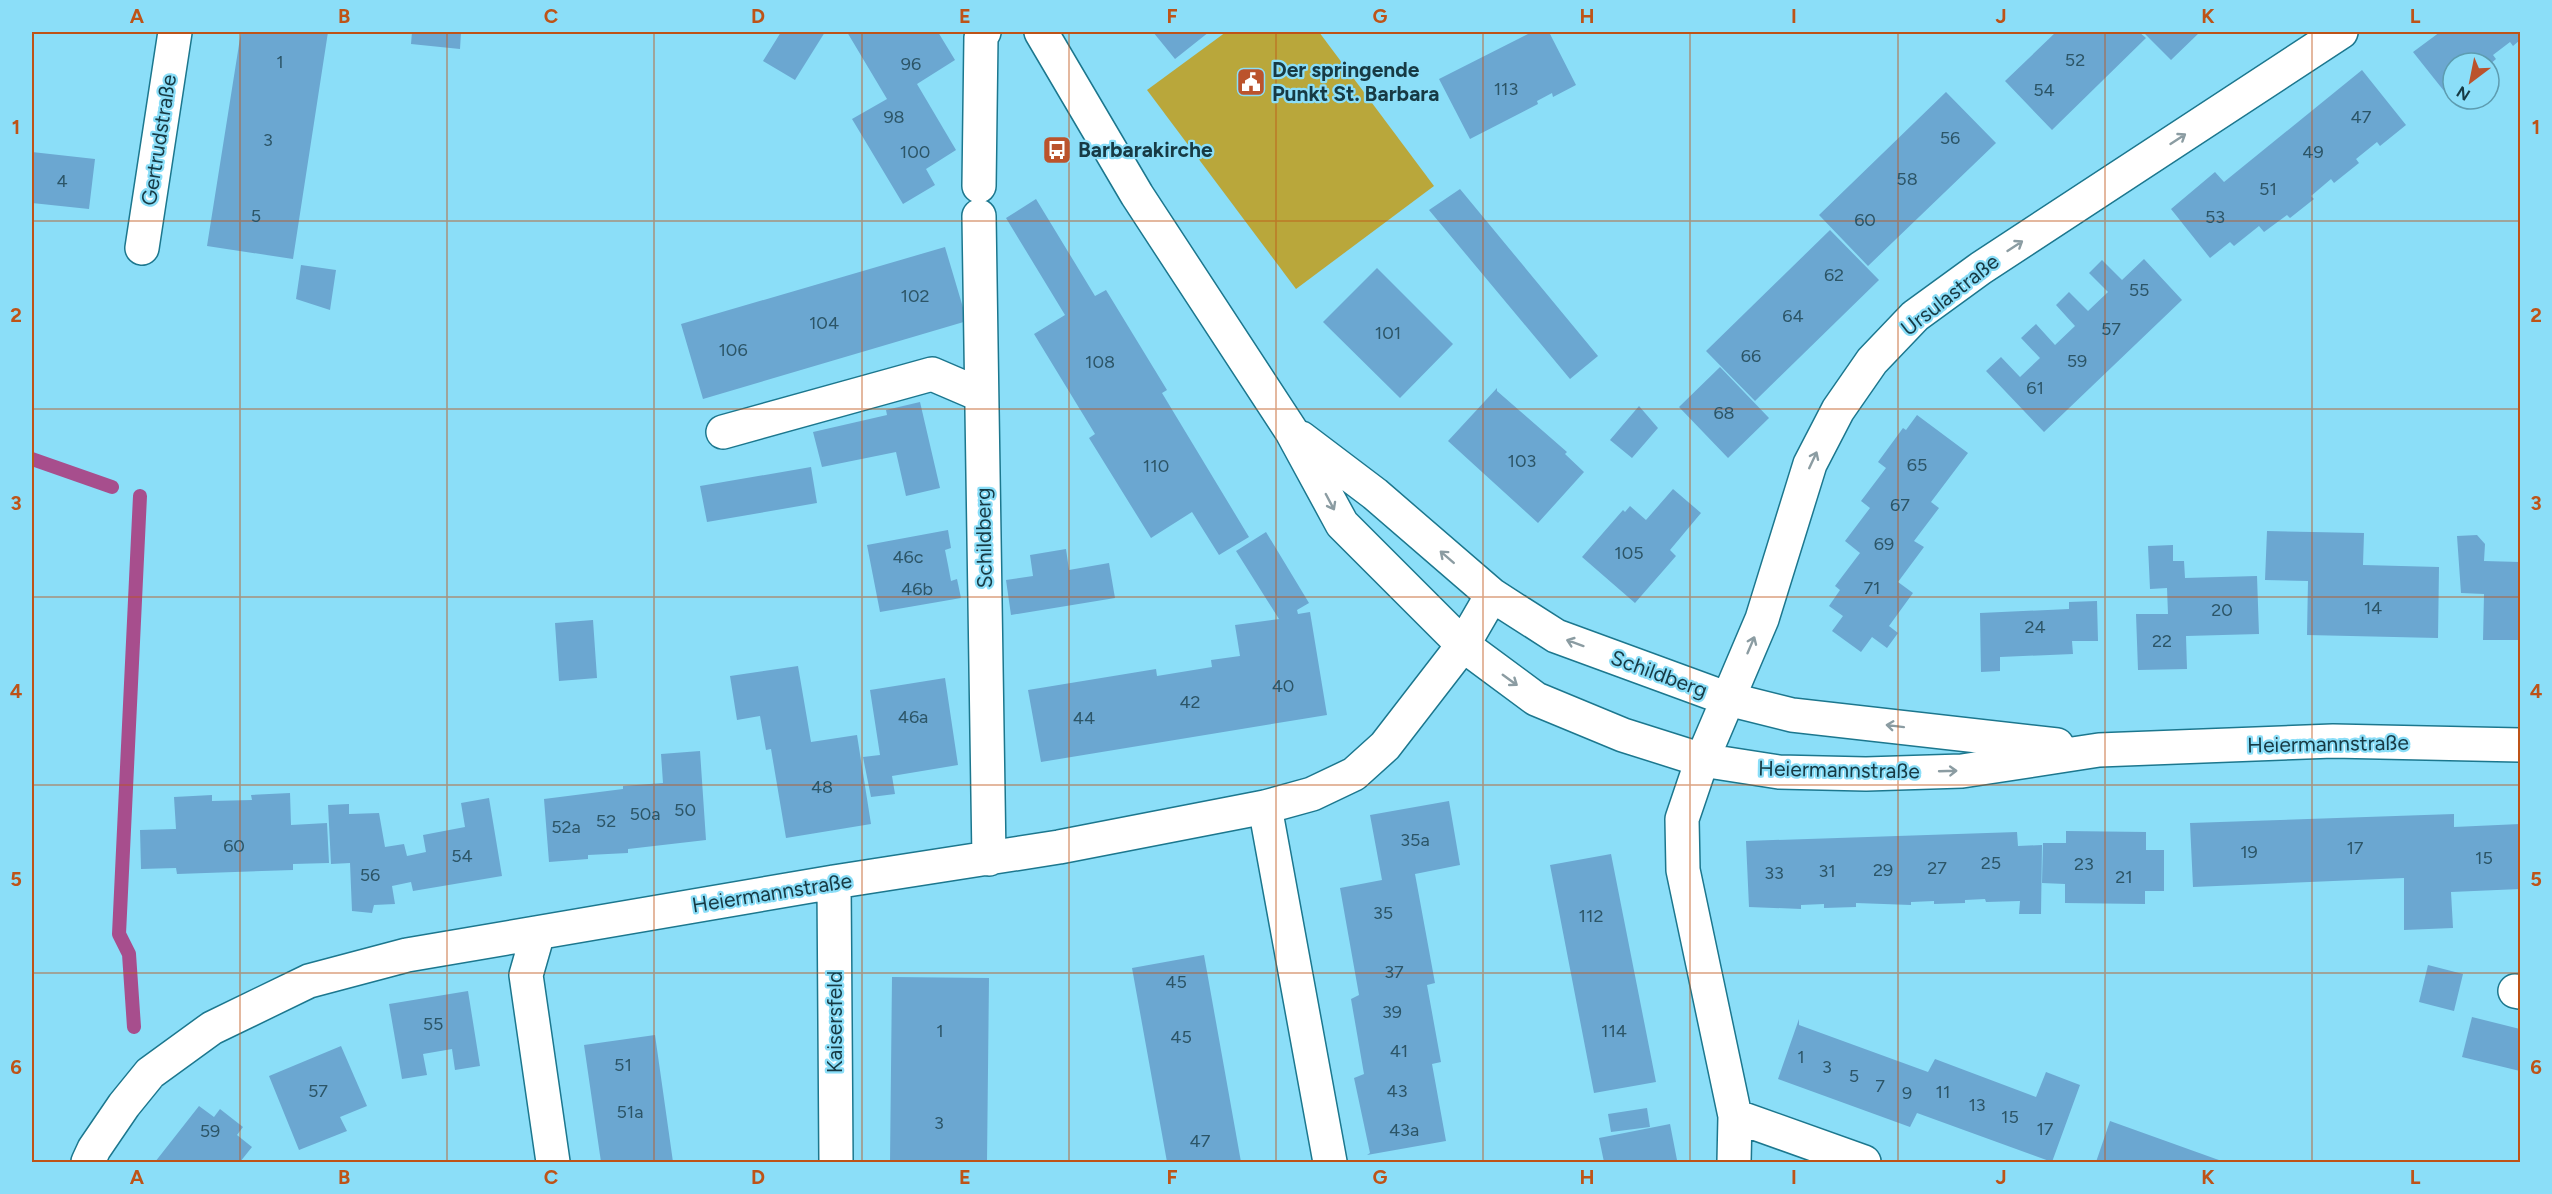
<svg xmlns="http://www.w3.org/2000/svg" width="2552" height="1194" viewBox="0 0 2552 1194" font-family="Figtree,sans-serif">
<rect width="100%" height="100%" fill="#8bdef8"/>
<path fill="#b9a73b" d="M1226 32H1319L1434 186 1296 289 1147 90Z"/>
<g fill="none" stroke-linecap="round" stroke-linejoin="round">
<path stroke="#a74e8d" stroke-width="14" d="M32 459 112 487
M134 1027 129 954 119 934 140 496"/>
</g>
<path fill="#6ba7d1" d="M241 32H328L293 259 207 246Z
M412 32H461L460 49 411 44Z
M781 32H825L795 80 763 61Z
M847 32H938L955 60 917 84 956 150 926 169 935 185 903 204 852 119 887 99Z
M1153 32H1209L1175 59Z
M1532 32H1549L1576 85 1553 97 1552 93 1537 101 1538 104 1470 139 1439 79Z
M2056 32H2139L2146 38 2052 130 2005 81Z
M2143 32H2200L2171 60Z
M2440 32H2520V40L2513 46 2510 42 2493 55 2496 59 2489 65 2453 63V92L2448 96 2413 52Z
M2362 70 2406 125 2380 146 2377 142 2356 159 2359 163 2334 183 2331 179 2311 196 2314 199 2290 218 2287 215 2264 232 2259 226 2234 246 2230 242 2210 258 2171 209 2215 172 2224 182Z
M1946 92 1996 143 1868 266 1819 215Z
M32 152 95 159 89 209 32 203Z
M1460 189 1598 356 1570 379 1429 210Z
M1036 199 1095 296 1106 290 1167 390 1162 393 1249 537 1219 555 1192 512 1151 538 1089 438 1095 434 1034 334 1065 315 1006 218Z
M1830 230 1879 280 1755 401 1706 351Z
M945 247 967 321 703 399 681 324Z
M2144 259 2182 300 2044 432 1986 371 2001 357 2020 377 2040 358 2021 338 2036 324 2055 345 2075 326 2056 305 2069 292 2088 311 2108 292 2089 273 2102 260 2122 280Z
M301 265 336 270 330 310 296 299Z
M1377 268 1453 344 1400 398 1323 322Z
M1720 367 1769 418 1728 458 1679 407Z
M1497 388V391L1567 452 1565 454 1584 472 1538 523 1448 441Z
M920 402 940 488 906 496 896 452 822 467 813 432 887 415 886 410Z
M1639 406 1658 428 1632 458 1610 440Z
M1917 415 1968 453 1931 502 1939 508 1914 541 1924 547 1898 582 1913 593 1889 626 1898 633 1887 648 1872 637 1861 652 1832 631 1843 616 1829 606 1840 590 1835 586 1860 553 1845 541 1870 508 1861 501 1886 468 1878 462 1903 428 1906 430Z
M811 467 817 503 707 522 700 486Z
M1673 489 1701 513 1670 550 1676 556 1635 603 1582 557 1623 510 1625 512 1630 506 1646 520Z
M948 530 951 548 945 550 948 565 951 581 957 579 961 598 880 612 867 545Z
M2267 531 2364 533 2363 565 2439 567 2438 638 2307 635 2308 581 2265 580Z
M1266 532 1309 603 1297 610 1298 614 1310 612 1327 715 1041 762 1028 690 1156 669 1157 676 1212 667 1211 660 1240 656 1235 625 1279 619 1236 551Z
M2477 535 2485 544 2484 561 2520 562V640H2483L2484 594 2461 593 2457 536Z
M2173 545V561H2184L2185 578 2257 576 2259 634 2186 636 2187 669 2138 670 2136 614H2168L2167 588 2150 589 2148 546Z
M1066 549 1069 570 1109 563 1115 598 1011 615 1006 580 1033 576 1030 555Z
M2097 601 2098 641H2072L2073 654 2000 657V671L1981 672 1980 613 2069 609V602Z
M593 620 597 678 559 681 555 623Z
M798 666 811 742 857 735 871 824 786 838 771 749 766 750 760 716 737 720 730 676Z
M945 678 958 765 892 776 895 794 871 797 863 757 880 755 870 690Z
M700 751 706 840 628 849V853L588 855V859L549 862 544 799 623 789V786L663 783 661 754Z
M290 793 291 825 327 823 329 863 293 864V870L177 874 176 868 141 869 140 830 176 829 174 797 212 795V801L252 800 251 795Z
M489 798 502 876 413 891 411 882 392 886 395 904 374 905 372 913 352 911 350 863 331 864 328 805 349 804V814L379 813 385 847 404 844 407 856 426 852 423 835 465 827 461 803Z
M1449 801 1460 865 1415 874 1435 983 1427 985 1441 1062 1432 1064 1446 1141 1367 1155 1370 1153 1354 1078 1364 1074 1351 999 1359 995 1340 888 1382 880 1370 815Z
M2454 814V827L2520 824V889L2451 892 2453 928 2404 930V878L2193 887 2190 823Z
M2066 831 2146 832V850H2164V891H2145V904L2065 903V884L2042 883 2043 843H2066Z
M2017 832 2018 846 2042 845 2041 914H2019L2020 901 1986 902 1985 899 1965 900V903L1934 904V901L1911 902V905L1856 903V907L1824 908V904L1801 905V909L1749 907 1746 841Z
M1611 854 1656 1082 1594 1093 1550 865Z
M1204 955 1231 1106 1241 1162H1167L1132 968Z
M2428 965 2463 974 2454 1011 2419 1002Z
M892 977 989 978 987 1162H890Z
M468 991 480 1066 455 1070 452 1049 423 1054 427 1075 402 1079 389 1004Z
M2472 1017 2520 1029V1071L2462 1057Z
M1799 1019V1025L1928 1072 1935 1059 2036 1097 2046 1072 2080 1085 2052 1162 1917 1113 1910 1127 1778 1079Z
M655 1035 673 1162H601L584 1045Z
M341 1046 367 1106 340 1117 347 1131 299 1150 269 1076Z
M199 1106 214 1117 220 1109 243 1127 237 1135 252 1147 240 1162H155Z
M1647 1108 1650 1127 1611 1132 1608 1114Z
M2110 1121 2216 1159 2225 1162H2096Z
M1670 1124 1677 1160 1604 1162 1599 1138Z"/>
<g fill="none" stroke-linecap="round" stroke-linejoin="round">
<g stroke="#1c778e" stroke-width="36">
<path id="minor" d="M1041 32 1137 195 1292 432 1342 524 1463 645 1536 699 1623 735 1702 760 1779 772 1866 774 1962 771 2099 750 2333 741 2520 745
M979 186 981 37 984 32
M979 216 989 859
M142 248 175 32
M723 432 932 374 981 395
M1301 438 1375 494 1492 595 1556 636 1728 699 1792 715 2057 745
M1265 807 1330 1162
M834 882 836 1162
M538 933 526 975 553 1162
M2515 991 2520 992
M1735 1116 1864 1162
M88 1162 94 1149 124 1105 150 1073 212 1028 309 981 407 955 834 882 1059 847 1265 807 1312 794 1354 774 1385 746 1463 645 1492 595
M1734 1162 1735 1116 1683 870 1682 819 1702 760 1762 619 1810 464 1838 410 1872 361 1915 316 1981 268 2341 32"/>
</g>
<use href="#minor" stroke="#fff" stroke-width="33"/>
</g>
<defs><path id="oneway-shaft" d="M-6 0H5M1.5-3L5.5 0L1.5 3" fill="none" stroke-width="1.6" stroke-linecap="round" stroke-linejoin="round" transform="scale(1.5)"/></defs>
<g stroke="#8b9ca2">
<use href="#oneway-shaft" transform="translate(2178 139) rotate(-33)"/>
<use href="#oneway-shaft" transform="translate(2015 246) rotate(-33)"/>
<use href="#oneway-shaft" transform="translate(1813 460) rotate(-65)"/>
<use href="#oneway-shaft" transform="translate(1330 502) rotate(62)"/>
<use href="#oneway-shaft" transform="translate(1447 557) rotate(-139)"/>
<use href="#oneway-shaft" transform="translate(1575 643) rotate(-160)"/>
<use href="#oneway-shaft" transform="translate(1751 645) rotate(-67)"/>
<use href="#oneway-shaft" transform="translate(1510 680) rotate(36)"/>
<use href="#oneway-shaft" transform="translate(1895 726) rotate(-173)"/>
<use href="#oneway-shaft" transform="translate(1948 771) rotate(-2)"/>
</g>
<path fill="none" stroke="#be5317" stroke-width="1.5" stroke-opacity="0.55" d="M240 32V1162M447 32V1162M654 32V1162M862 32V1162M1069 32V1162M1276 32V1162M1483 32V1162M1690 32V1162M1898 32V1162M2105 32V1162M2312 32V1162M32 221H2520M32 409H2520M32 597H2520M32 785H2520M32 973H2520"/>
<defs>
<g id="civic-square" transform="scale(1.5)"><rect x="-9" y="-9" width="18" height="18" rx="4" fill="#bb532c" stroke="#8bdef8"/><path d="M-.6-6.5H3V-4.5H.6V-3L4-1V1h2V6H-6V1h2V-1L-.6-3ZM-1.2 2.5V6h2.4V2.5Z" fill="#fff"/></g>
<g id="bus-square" transform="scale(1.5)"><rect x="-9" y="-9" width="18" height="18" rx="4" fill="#bb532c" stroke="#8bdef8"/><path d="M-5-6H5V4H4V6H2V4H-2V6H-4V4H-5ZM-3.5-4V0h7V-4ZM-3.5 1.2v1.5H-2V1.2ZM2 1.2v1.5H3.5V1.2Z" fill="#fff"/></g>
</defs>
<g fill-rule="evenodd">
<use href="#civic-square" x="1251" y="82"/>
<use href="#bus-square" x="1057" y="150"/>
</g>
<g text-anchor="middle" stroke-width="4.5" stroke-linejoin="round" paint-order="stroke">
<g font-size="18" fill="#2c5567">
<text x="2075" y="66">52</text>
<text x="280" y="68">1</text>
<text x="911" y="70">96</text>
<text x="1506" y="95">113</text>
<text x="2044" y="96">54</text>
<text x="894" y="123">98</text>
<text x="2361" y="123">47</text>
<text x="1950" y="144">56</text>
<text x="268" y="146">3</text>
<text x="915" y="158">100</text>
<text x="2313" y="158">49</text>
<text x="1907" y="185">58</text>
<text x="62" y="187">4</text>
<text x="2268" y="195">51</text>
<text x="256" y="222">5</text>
<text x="2215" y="223">53</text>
<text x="1865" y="226">60</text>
<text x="1834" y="281">62</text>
<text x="2139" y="296">55</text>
<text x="915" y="302">102</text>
<text x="1793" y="322">64</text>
<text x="824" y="329">104</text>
<text x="2111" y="335">57</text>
<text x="1388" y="339">101</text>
<text x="733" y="356">106</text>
<text x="1751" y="362">66</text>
<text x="2077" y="367">59</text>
<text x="1100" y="368">108</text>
<text x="2035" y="394">61</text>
<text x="1724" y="419">68</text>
<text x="1522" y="467">103</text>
<text x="1917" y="471">65</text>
<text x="1156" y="472">110</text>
<text x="1900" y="511">67</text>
<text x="1884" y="550">69</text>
<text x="1629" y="559">105</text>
<text x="908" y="563">46c</text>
<text x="1872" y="594">71</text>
<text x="917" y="595">46b</text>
<text x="2373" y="614">14</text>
<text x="2222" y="616">20</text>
<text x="2035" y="633">24</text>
<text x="2162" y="647">22</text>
<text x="1283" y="692">40</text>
<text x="1190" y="708">42</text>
<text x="913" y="723">46a</text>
<text x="1084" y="724">44</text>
<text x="822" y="793">48</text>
<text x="685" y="816">50</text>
<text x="645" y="820">50a</text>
<text x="606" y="827">52</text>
<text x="566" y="833">52a</text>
<text x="1415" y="846">35a</text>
<text x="234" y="852">60</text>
<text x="2355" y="854">17</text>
<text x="2249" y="858">19</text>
<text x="462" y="862">54</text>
<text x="2484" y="864">15</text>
<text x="1991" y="869">25</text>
<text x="2084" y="870">23</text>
<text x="1937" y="874">27</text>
<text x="1883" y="876">29</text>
<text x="1827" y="877">31</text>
<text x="1774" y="879">33</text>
<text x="370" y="881">56</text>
<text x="2124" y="883">21</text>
<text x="1383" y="919">35</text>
<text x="1591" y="922">112</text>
<text x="1394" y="978">37</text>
<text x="1176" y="988">45</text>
<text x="1392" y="1018">39</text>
<text x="433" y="1030">55</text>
<text x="940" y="1037">1</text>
<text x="1614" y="1037">114</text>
<text x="1181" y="1043">45</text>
<text x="1399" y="1057">41</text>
<text x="1801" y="1063">1</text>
<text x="623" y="1071">51</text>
<text x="1827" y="1073">3</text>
<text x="1854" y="1082">5</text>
<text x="1880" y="1092">7</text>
<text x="318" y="1097">57</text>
<text x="1397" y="1097">43</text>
<text x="1943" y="1098">11</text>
<text x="1907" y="1099">9</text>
<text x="1977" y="1111">13</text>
<text x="630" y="1118">51a</text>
<text x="2010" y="1123">15</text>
<text x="939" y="1129">3</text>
<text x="2045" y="1135">17</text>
<text x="1404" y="1136">43a</text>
<text x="210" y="1137">59</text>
<text x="1200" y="1147">47</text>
</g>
<g font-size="21" font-weight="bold" fill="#173a44" stroke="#8bdef8" text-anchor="start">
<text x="1272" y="77">Der springende<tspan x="1272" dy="24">Punkt St. Barbara</tspan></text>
<text x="1078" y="157">Barbarakirche</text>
</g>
<g font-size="21" fill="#173a44" stroke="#8bdef8">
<text transform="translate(159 140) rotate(-81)" y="7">Gertrudstraße</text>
<text transform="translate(1950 295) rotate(-38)" y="7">Ursulastraße</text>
<text transform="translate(984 538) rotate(-91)" y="7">Schildberg</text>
<text transform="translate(1659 674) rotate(20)" y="7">Schildberg</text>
<text transform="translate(2328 744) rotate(-1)" y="7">Heiermannstraße</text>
<text transform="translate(1839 770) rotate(1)" y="7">Heiermannstraße</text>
<text transform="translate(772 893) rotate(-9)" y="7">Heiermannstraße</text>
<text transform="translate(835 1022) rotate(-90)" y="7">Kaisersfeld</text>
</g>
</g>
<rect width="2552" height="1194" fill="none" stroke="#8bdef8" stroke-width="66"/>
<g transform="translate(2471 81) rotate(212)"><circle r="28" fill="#8bdef8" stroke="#5d9cb0" stroke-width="1.5"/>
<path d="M0-4.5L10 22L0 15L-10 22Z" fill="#bb532c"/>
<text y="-9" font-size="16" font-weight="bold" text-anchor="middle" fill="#173a44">N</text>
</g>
<rect x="33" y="33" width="2486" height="1128" fill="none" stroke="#be5317" stroke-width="2"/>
<g font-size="20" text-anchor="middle" font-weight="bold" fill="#be5317">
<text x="137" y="23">A</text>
<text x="344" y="23">B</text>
<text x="551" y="23">C</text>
<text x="758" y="23">D</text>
<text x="965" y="23">E</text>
<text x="1172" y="23">F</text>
<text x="1380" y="23">G</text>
<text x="1587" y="23">H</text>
<text x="1794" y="23">I</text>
<text x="2001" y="23">J</text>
<text x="2208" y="23">K</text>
<text x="2415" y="23">L</text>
<text x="16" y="134">1</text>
<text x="2536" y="134">1</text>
<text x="16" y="322">2</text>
<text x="2536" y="322">2</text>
<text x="16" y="510">3</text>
<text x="2536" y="510">3</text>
<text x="16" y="698">4</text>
<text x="2536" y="698">4</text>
<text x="16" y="886">5</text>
<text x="2536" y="886">5</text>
<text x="16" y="1074">6</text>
<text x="2536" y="1074">6</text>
<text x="137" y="1184">A</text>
<text x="344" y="1184">B</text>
<text x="551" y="1184">C</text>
<text x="758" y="1184">D</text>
<text x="965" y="1184">E</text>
<text x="1172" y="1184">F</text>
<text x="1380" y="1184">G</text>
<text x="1587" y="1184">H</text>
<text x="1794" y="1184">I</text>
<text x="2001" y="1184">J</text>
<text x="2208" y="1184">K</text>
<text x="2415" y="1184">L</text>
</g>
</svg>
